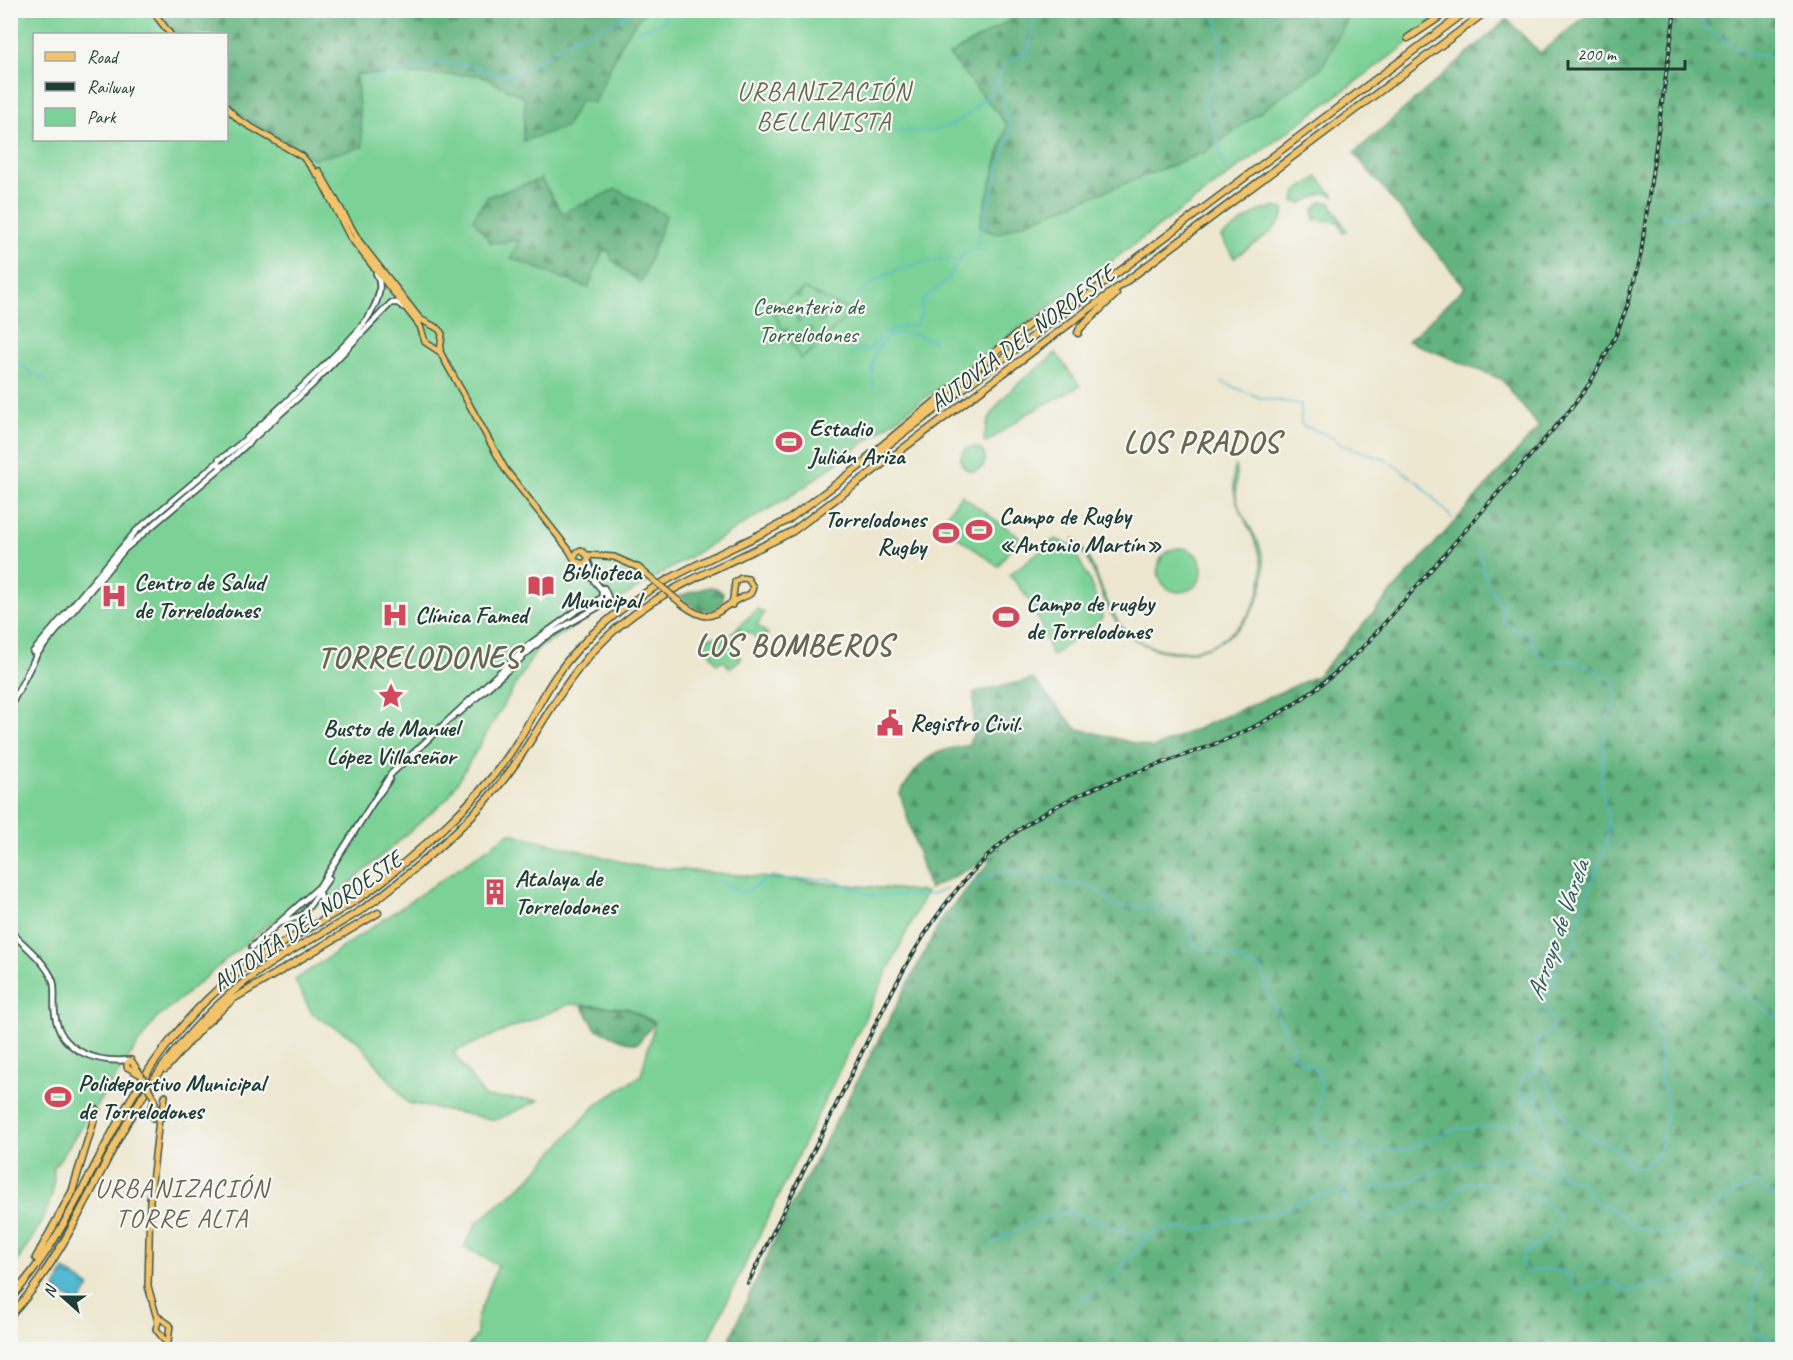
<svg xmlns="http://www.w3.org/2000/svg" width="1793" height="1360" viewBox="0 0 1793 1360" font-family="Caveat,sans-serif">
<defs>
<pattern id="forest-firs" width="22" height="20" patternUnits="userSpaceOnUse" patternTransform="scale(1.5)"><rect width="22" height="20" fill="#64b37f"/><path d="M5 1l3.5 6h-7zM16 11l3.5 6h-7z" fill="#529369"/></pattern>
<pattern id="cemetery-stones" width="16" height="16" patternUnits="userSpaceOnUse" patternTransform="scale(1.5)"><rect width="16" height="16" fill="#7bd196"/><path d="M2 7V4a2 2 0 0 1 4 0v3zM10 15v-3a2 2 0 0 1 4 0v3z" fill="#64ab7b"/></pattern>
<pattern id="water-ripples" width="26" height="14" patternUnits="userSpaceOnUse" patternTransform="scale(1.5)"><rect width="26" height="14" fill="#55b9d3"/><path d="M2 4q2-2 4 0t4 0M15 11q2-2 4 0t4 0" fill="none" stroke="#4698ac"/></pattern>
</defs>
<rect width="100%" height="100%" fill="#f6f6f2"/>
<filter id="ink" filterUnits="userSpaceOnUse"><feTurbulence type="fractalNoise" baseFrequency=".0167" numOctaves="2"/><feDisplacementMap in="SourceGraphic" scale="12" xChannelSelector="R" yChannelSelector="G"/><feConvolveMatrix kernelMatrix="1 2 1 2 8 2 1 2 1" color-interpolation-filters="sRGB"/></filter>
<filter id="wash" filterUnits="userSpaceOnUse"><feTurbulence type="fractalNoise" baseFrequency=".008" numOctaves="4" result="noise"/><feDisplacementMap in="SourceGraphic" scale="24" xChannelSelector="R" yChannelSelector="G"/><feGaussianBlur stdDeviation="1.35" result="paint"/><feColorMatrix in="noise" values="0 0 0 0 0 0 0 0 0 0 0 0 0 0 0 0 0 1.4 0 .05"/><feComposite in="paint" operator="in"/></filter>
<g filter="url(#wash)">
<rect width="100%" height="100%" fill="#ede7cf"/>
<path fill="#7bd196" stroke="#4d8765" stroke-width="1.5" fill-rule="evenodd" d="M11 11H1452L797 492 537 649 448 798 332 899 272 921 154 1021 53 1169C60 1201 28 1245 11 1270ZM34 34H226V140H34Z
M1318 177 1334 196 1324 193 1302 203 1294 202 1296 192Z
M1321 202H1330L1347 231 1343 233 1339 222 1327 220 1323 222 1317 218 1314 221V209Z
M1275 207 1284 209C1284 230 1248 247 1234 258L1221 237 1257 212Z
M1056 353 1080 386 1027 414 987 442 984 441C984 403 1030 375 1056 353Z
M961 459a12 12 0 1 1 24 0a12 12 0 1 1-24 0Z
M1235 466C1238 474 1234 489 1237 501 1245 526 1263 538 1264 568 1265 636 1183 678 1129 635 1108 618 1104 596 1094 573 1089 560 1081 549 1073 538 1077 540 1082 548 1086 554 1111 597 1109 647 1176 651 1194 652 1213 647 1227 636 1245 623 1257 604 1261 583 1269 536 1224 512 1235 466Z
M961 495 1019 537 998 566 940 524Z
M1055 539 1071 545 1089 579 1103 618 1052 656C1038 621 1037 604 1009 575Z
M1158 570a22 22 0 1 1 44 0a22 22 0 1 1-44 0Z
M757 609 764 613 757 625 768 634 766 636 763 635 759 641 750 632 743 633 741 629H738L739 633 731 634Z
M729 636 741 659 730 668 723 660 717 664 702 641 703 638Z
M510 833 638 866 926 892 704 1349H466L477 1335V1318L498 1265 464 1247 477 1223 529 1179 595 1106 641 1075 655 1022 627 1008 570 1004 453 1052 485 1097 540 1100 496 1120 408 1103 357 1040 312 1014 295 980Z"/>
<path fill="url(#forest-firs)" stroke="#42785a" stroke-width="1.5" d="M1593 10 1782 11V1349H725L781 1226 943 917 995 856 929 889 900 793C919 763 930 749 967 746L973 736 974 692 1033 679 1076 728 1153 748 1317 676 1539 427 1501 379 1408 341 1465 287 1354 153 1507 19 1540 53Z
M160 11H645L624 38 594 103 581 100 566 127 523 141 525 98 480 75 356 74 363 147 313 159 235 111 227 100 226 34H178Z
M1026 11V10L1352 11 1322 67 1205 152 996 234 979 227 1007 125 949 55Z
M541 179 562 213 616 189 666 215 641 283 612 260 609 251H603L588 288 511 258 519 240 491 243 473 219 487 197Z
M708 587 716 588 723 593V602L716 610H698L679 596Z
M582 1006 627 1008 654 1023 638 1043H629L596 1029Z"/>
<path fill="url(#cemetery-stones)" stroke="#4d8765" stroke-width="1.5" d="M804 289 852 311 823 341 801 359 771 309Z"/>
<path fill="url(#water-ripples)" stroke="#3a7b84" stroke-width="1.5" d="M64 1270 90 1287 79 1304 55 1289Z"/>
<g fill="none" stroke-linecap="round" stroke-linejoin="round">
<path stroke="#55b9d3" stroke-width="1.5" d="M1213 10 1223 43 1216 77 1206 97 1205 109 1211 118 1225 170
M1699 10 1705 27 1734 47 1753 55 1782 58
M636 32 662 22 669 10
M368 79 441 62 477 67 502 76 536 62 566 41 622 19 632 10
M895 132C907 130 920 132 932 131 959 127 984 103 997 81
M1660 218 1694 213 1708 200 1782 195
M857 295C879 275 901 267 930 261 938 259 946 260 954 259
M850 354 859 349 869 350C883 332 894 325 917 325L922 312V301C929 293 939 289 945 282 960 262 949 262 976 247L1010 131 998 80 1003 66 1029 50 1034 19 1041 10
M10 356 30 372 47 380
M1222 382 1260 398 1301 404V425L1326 434 1342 445 1387 460 1419 483 1452 518
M874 386C868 365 876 334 902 333 913 332 925 338 935 341
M1478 550 1486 581 1502 606 1503 622 1528 634 1540 657 1550 662C1574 655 1592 668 1613 681L1615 698 1606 723 1601 785 1608 817 1607 841 1576 924V944C1556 965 1551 982 1544 1009L1552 1019 1553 1027 1547 1035 1534 1042 1540 1060 1535 1069
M719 881 739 892H746L772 876 785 879H829L872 896 930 895 947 889
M971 883 1006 870 1095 888 1115 906 1175 908 1189 923 1194 946 1230 955 1262 970 1270 998 1291 1043C1291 1058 1302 1061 1314 1067 1317 1073 1322 1082 1321 1089 1320 1107 1308 1133 1329 1144 1343 1152 1356 1139 1367 1153
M1534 1083C1537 1103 1548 1118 1542 1140L1563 1177 1581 1181 1588 1194 1599 1204 1619 1213 1632 1226 1663 1234 1687 1229 1712 1208 1748 1185 1757 1183 1769 1193 1782 1196
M1525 1102 1530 1095 1536 1093
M1374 1170 1382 1186 1396 1185C1435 1173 1475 1154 1517 1159 1531 1161 1540 1177 1563 1177
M1354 1193 1379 1187
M992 1243 1034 1221 1069 1211 1131 1234 1147 1236
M1075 1298 1091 1294 1112 1280 1148 1236 1161 1230 1183 1228 1195 1231 1226 1221 1272 1214 1318 1195 1341 1193
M1777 1350 1771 1338 1753 1333 1750 1329 1759 1271 1754 1263 1744 1258 1727 1255 1691 1275 1628 1292 1622 1290 1619 1285 1604 1282 1577 1292 1572 1287 1573 1278C1559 1264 1547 1271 1530 1272L1521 1265 1524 1253 1538 1244 1561 1221C1558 1199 1489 1180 1470 1183 1454 1186 1454 1199 1443 1207L1419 1203 1389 1218 1368 1219 1348 1201 1343 1195V1184L1349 1174 1374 1155 1387 1149 1405 1150 1455 1129 1519 1125 1525 1105 1519 1086 1524 1075 1536 1072 1542 1074 1570 1126 1618 1149 1630 1166 1642 1167 1658 1155 1667 1114 1666 1094 1661 1083 1660 1036 1650 1019 1651 1012 1654 999 1680 947 1692 938C1703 940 1708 953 1714 961 1733 984 1757 1006 1782 1020"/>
</g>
</g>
<g filter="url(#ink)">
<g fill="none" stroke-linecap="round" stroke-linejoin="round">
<g stroke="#3e564b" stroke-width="8">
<path id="minor" d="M222 466 218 464 219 459C233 455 347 345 361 327 372 313 386 290 376 273
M588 561 594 577
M33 652 136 531 218 462
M10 707 37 654 125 549 224 465 312 385 391 303H398L403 307
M459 713 544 638 605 603 608 597 604 588
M379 794 390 779
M320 893 322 902 330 905
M280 923 303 915 329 878
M10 931C24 945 46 962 53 981 56 991 53 1003 55 1014 59 1051 96 1063 129 1060
M252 947 319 887 391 774 530 644 576 611 602 598V590L581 565"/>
</g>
<g stroke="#3e564b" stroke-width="8">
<path id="major" d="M152 10 170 34
M226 107 239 120 303 157
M302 156 320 178 350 237 420 326 425 342 440 352 505 469 569 550 576 562 585 564 589 557 581 550 577 552 574 558
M319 171 359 241 420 319 439 329 442 334 440 352
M589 555 614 557 639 568
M682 604C714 628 714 610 741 598 748 595 751 596 753 587L748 579 741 578 735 582 732 605
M131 1060 141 1075 127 1067V1063Z
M154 1098 159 1119 150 1200 148 1286 158 1322 156 1329 166 1342
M162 1117 165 1096
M153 1118 150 1113 154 1100
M157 1316 170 1325 167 1350"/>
</g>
<g stroke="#3e564b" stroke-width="9">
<path id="highway" d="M1408 38 1450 10
M1078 333 1080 328 1116 294
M867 458 1043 313
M165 1069 201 1028 233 999 378 913
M36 1258 72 1192 97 1110
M10 1299C79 1223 107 1119 171 1040 195 1009 224 981 257 959 301 930 351 909 391 874 431 840 472 805 503 763 524 736 537 704 556 676 570 656 588 637 606 622 658 576 728 553 788 520L1468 10
M10 1316C81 1240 107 1135 172 1055 198 1022 228 993 262 969 292 948 325 933 355 914 382 897 407 875 431 854 461 828 490 799 513 767 544 723 566 676 606 638 658 587 729 565 793 531L1488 10"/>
</g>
<use href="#minor" stroke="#fff" stroke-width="4.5"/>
<use href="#major" stroke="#f2c36a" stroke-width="5"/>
<use href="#highway" stroke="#f2c36a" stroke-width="6"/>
<g stroke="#1f3d34" stroke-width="4">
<path id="rail" d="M748 1283C781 1217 813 1151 846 1085 895 985 941 875 1041 815 1100 779 1169 764 1232 737 1286 714 1329 683 1369 641L1570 410 1590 383 1615 337 1628 304 1641 253 1675 10"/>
</g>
<use href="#rail" stroke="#f6f6f2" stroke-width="1.5" stroke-dasharray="4.5" stroke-linecap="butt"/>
<g stroke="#3e564b" stroke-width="8" stroke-linecap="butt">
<path id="major-bridge" d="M639 568 682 604
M141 1075 154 1098"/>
</g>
<use href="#major-bridge" stroke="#f2c36a" stroke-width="5"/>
</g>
</g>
<defs>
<g id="stadium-bare" transform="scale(2.07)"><path d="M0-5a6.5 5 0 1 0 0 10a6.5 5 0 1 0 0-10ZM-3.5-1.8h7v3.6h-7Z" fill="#d1495b" stroke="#f6f6f2" stroke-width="2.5" paint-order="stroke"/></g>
<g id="library-bare" transform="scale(2.07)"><path d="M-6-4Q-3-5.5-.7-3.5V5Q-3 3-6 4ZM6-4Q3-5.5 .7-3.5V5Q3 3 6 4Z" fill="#d1495b" stroke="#f6f6f2" stroke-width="2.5" paint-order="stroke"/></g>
<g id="hospital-bare" transform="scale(2.07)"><path d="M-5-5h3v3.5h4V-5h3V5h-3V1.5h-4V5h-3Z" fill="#d1495b" stroke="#f6f6f2" stroke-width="2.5" paint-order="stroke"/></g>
<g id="sight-bare" transform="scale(2.07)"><path d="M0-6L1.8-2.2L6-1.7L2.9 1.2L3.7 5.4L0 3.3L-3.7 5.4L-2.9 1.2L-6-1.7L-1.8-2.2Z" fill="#d1495b" stroke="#f6f6f2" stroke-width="2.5" paint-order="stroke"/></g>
<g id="civic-bare" transform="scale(2.07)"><path d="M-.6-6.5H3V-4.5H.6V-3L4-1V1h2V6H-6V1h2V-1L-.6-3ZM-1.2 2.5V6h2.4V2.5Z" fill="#d1495b" stroke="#f6f6f2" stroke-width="2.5" paint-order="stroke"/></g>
<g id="building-bare" transform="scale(2.07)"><path d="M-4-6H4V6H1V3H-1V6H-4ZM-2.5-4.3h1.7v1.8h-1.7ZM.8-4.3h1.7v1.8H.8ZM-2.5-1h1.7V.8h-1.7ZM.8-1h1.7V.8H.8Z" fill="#d1495b" stroke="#f6f6f2" stroke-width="2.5" paint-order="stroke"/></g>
</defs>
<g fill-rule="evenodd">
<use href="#stadium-bare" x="789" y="442"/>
<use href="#stadium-bare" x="979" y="530"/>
<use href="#stadium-bare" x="946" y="533"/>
<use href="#library-bare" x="541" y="586"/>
<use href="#hospital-bare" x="114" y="596"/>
<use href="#hospital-bare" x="395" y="615"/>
<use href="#stadium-bare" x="1006" y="617"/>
<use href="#sight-bare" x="391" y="696"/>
<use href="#civic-bare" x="890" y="723"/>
<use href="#building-bare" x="495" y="892"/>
<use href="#stadium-bare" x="58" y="1097"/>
</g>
<g text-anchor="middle" stroke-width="4.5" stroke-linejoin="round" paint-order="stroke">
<g font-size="24" fill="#315b48" stroke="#f6f6f2">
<text x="808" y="314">Cementerio de<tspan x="808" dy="28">Torrelodones</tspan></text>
</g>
<g font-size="24" fill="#1f3d34" stroke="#f6f6f2">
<text transform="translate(1022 338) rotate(-37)" y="8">AUTOVÍA DEL NOROESTE</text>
<text transform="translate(307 921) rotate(-35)" y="8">AUTOVÍA DEL NOROESTE</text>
</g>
<g font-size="24" font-weight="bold" fill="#1f3d34" stroke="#f6f6f2" text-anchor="start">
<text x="809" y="436">Estadio<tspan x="809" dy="28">Julián Ariza</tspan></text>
<text x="999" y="524">Campo de Rugby<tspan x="999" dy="28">«Antonio Martín»</tspan></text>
<text x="926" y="527" text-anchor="end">Torrelodones<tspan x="926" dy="28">Rugby</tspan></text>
<text x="561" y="580">Biblioteca<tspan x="561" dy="28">Municipal</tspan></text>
<text x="134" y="590">Centro de Salud<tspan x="134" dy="28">de Torrelodones</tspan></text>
<text x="1026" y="611">Campo de rugby<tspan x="1026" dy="28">de Torrelodones</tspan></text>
<text x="415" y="623">Clínica Famed</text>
<text x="910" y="731">Registro Civil.</text>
<text x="391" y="736" text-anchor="middle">Busto de Manuel<tspan x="391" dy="28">López Villaseñor</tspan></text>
<text x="515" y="886">Atalaya de<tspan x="515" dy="28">Torrelodones</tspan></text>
<text x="78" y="1091">Polideportivo Municipal<tspan x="78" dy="28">de Torrelodones</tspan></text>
</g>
<g font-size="26" letter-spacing="1.5" fill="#666750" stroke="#f6f6f2">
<text x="824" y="100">URBANIZACIÓN<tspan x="824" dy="30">BELLAVISTA</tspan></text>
<text x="182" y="1197">URBANIZACIÓN<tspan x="182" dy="30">TORRE ALTA</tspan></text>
</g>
<g font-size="26" font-style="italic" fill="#2c5c5c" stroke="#f6f6f2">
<text transform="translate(1557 930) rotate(-71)" y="9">Arroyo de Varela</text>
</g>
<g font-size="30" font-weight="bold" letter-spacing="1.5" fill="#666750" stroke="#f6f6f2">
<text x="1202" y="452">LOS PRADOS</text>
<text x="794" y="655">LOS BOMBEROS</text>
<text x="419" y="667">TORRELODONES</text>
</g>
</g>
<rect width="1793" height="1360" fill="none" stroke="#f6f6f2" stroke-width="36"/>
<rect x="33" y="33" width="195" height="108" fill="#f6f6f2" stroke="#a0aca6" stroke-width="1.5"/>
<rect x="45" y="52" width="30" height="9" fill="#f2c36a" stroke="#a0aca6" stroke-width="1.5"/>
<text x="87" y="63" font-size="18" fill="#1f3d34">Road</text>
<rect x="45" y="82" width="30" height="9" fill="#1f3d34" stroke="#a0aca6" stroke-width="1.5"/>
<text x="87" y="93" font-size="18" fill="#1f3d34">Railway</text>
<rect x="45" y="108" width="30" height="18" fill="#7bd196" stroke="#a0aca6" stroke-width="1.5"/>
<text x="87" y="123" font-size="18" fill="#1f3d34">Park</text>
<g transform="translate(63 1297) rotate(291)" stroke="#f6f6f2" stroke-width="4.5" paint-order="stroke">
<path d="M0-4.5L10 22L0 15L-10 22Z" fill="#1f3d34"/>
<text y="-9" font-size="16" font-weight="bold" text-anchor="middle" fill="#1f3d34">N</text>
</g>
<path d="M1568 60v9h117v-9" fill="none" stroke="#1f3d34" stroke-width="3"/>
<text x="1577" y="60" font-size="18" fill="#1f3d34" stroke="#f6f6f2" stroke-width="4.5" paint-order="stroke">200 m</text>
</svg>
